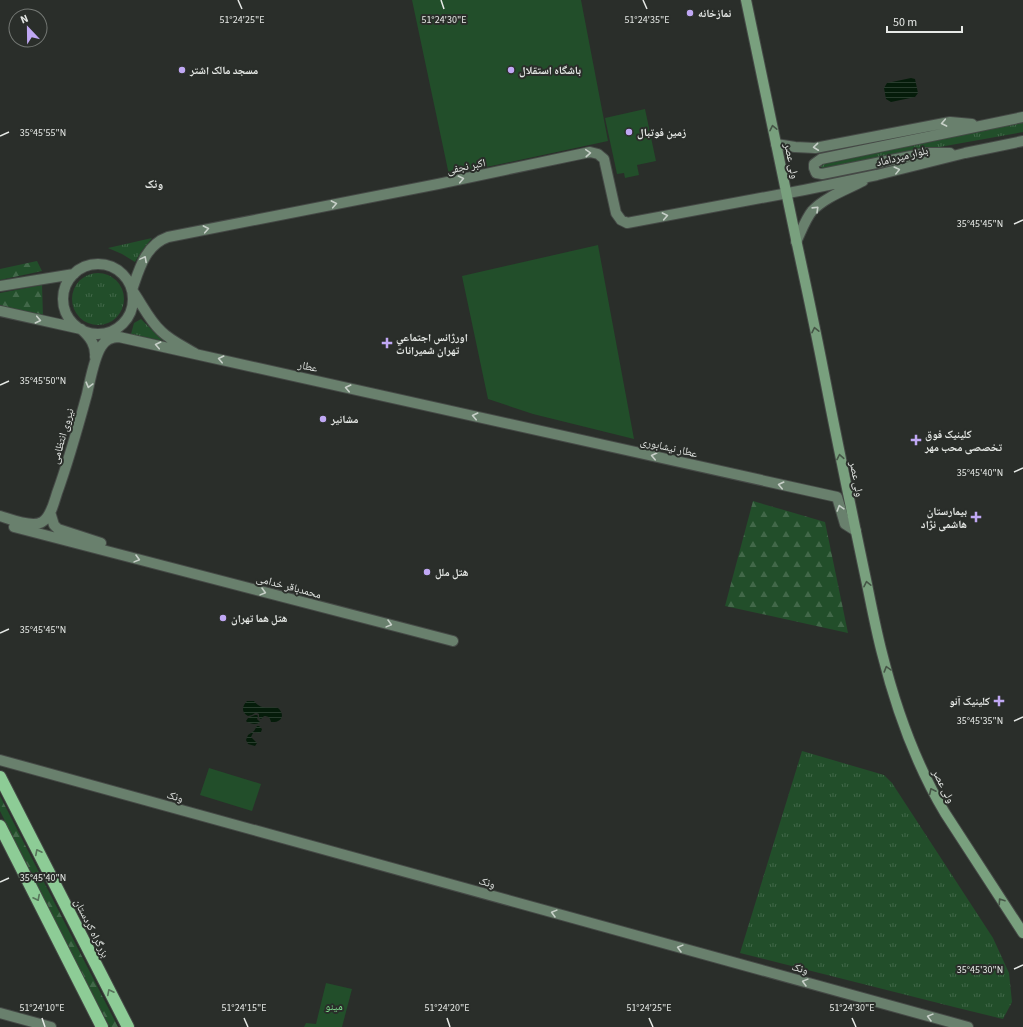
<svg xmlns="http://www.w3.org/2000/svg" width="1023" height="1027" viewBox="0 0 1023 1027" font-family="'Source Sans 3','Noto Naskh Arabic',sans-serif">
<defs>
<pattern id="grass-tufts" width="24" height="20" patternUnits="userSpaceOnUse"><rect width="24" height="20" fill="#224e2a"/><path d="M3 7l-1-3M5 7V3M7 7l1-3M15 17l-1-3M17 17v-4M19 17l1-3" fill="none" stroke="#426849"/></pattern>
<pattern id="forest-firs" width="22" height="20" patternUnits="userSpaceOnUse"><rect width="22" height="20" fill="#224e2a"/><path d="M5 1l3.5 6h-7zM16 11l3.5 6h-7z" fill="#426849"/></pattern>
<pattern id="water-rules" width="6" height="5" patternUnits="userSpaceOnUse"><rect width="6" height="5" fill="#051c0a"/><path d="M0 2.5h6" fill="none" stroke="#293d2e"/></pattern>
</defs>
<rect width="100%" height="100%" fill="#2a2e2a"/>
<path fill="url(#grass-tufts)" d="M1023 122V132L822 168 820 166 821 163Z
M152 238 141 252 135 262 122 254 108 248Z
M72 299a26 26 0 1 1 52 0a26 26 0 1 1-52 0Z
M141 319 163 341 131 334 134 323Z
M802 751 884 775 892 783 993 938 1009 973 1012 1002 1003 1019 958 1008 740 953Z"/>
<path fill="url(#forest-firs)" d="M37 261 42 271 0 280V269Z
M42 285 43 316 0 305V293Z
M753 501 825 522 848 633 725 606Z
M0 796 118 1027H110L97 1003 0 811Z"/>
<path fill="#224e2a" d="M412 0H581L608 141 449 175Z
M645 109 656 161 637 165 639 175 625 178 624 173 617 174 605 118Z
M598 245 634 439 533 414 488 399 462 276Z
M209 768 261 784 252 811 200 795Z
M326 983 352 989 342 1027H304L306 1023 316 1024Z"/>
<path fill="url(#water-rules)" d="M911 78 915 79 918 93 915 97 891 102 886 99 884 88 887 83Z
M247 701H254C262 711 268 706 278 708 286 715 281 723 271 722 270 718 269 716 264 716L261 719 259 718V714L257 713H255L252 715 248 716C241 712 242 706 247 701Z
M255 715H257L258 716 257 719 260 722C257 725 251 724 247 722L246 721 248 718 250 717Z
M257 726H259L262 729 261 732 259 733 255 732 253 733 251 737 257 743 255 746 248 744 246 740 248 735 254 731Z"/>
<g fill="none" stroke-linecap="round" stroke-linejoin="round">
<g stroke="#454946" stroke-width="12">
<path id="secondary" d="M776 144 795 147 815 148 950 122 972 124
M950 153H926L822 174 816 173 814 168V164L821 159 1023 117
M796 242C801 232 805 220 812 211 825 197 846 190 863 181
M63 299a35 35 0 1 1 70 0a35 35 0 1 1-70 0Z
M0 286 74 274
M0 311 81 329C90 337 96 345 95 357
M196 354C185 347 171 341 161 331 149 320 142 304 132 290 139 270 145 245 168 237L438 184 590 152 598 154 604 159 616 213 621 220 627 223 804 190 877 175 965 153 1023 141
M50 512 54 525 58 529 101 543
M0 516C10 519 32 528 42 522 51 517 54 502 57 493 69 460 78 427 87 394 90 381 94 358 101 347 105 340 111 337 119 337L837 497 845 524 856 531
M14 527 453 641
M0 760 968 1027
M0 1013 51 1027"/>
</g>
<g stroke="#454946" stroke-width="12">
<path id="primary" d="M746 0C763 81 780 162 797 244 807 290 817 337 826 384 838 446 851 508 864 570 870 598 875 626 882 653 896 709 915 763 945 813L1023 933"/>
</g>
<g stroke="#454946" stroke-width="14">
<path id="highway" d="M0 777 128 1027
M0 826 102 1027"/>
</g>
<use href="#secondary" stroke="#69806d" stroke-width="10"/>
<use href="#primary" stroke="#79a07e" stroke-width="10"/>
<use href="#highway" stroke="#8dcc96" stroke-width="12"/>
</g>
<defs><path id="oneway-chevron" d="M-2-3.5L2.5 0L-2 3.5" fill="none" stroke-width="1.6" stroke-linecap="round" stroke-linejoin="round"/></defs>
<g stroke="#c7cfc8">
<use href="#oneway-chevron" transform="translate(944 123) rotate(169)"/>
<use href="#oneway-chevron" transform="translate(816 147) rotate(174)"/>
<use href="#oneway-chevron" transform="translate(588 153) rotate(-4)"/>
<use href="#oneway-chevron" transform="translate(897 170) rotate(-14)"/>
<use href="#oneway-chevron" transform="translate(461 179) rotate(-12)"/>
<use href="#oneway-chevron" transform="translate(334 204) rotate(-11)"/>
<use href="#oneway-chevron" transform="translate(816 209) rotate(-44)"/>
<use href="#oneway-chevron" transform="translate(665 216) rotate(-11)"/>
<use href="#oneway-chevron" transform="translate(206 229) rotate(-11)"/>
<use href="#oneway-chevron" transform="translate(144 259) rotate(-62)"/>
<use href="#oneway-chevron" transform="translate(38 320) rotate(12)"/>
<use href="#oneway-chevron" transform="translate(158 345) rotate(-168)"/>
<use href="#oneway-chevron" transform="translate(221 359) rotate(-167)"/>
<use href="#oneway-chevron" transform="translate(89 385) rotate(105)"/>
<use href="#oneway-chevron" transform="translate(348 388) rotate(-167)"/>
<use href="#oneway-chevron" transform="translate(475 416) rotate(-167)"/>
<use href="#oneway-chevron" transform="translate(654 456) rotate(-167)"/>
<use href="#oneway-chevron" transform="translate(781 485) rotate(-167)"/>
<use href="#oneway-chevron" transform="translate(840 508) rotate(-107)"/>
<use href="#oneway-chevron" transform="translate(137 559) rotate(15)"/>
<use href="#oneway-chevron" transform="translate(263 592) rotate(15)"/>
<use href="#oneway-chevron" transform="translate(389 624) rotate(15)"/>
<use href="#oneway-chevron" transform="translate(554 913) rotate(-165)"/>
<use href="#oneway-chevron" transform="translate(680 948) rotate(-165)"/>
<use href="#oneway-chevron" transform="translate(805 982) rotate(-165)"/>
<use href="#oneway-chevron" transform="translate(930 1017) rotate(-165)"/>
</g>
<g stroke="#465647">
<use href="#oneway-chevron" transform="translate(773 128) rotate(-102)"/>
<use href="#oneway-chevron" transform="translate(815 330) rotate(-102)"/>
<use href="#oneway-chevron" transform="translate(840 457) rotate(-101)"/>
<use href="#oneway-chevron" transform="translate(867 584) rotate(-102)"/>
<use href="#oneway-chevron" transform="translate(887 669) rotate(-106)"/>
<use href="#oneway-chevron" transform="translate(932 791) rotate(-116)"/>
<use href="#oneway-chevron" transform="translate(1001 901) rotate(-124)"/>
</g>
<g stroke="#57755b">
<use href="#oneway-chevron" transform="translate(38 852) rotate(-117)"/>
<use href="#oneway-chevron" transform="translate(37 898) rotate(63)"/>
<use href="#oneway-chevron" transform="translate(110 992) rotate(-117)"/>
</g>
<path fill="none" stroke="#e6e9e6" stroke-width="1.5" d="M238 0 242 9M441 0 444 9M643 0 647 9M0 136 9 132M1014 224 1023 220M0 385 9 381M1014 472 1023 468M0 633 9 629M1014 721 1023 717M0 882 9 878M1014 969 1023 965M42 1018 45 1027M244 1018 248 1027M447 1018 450 1027M649 1018 653 1027M852 1018 856 1027"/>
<g fill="#c0a8f4" stroke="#2a2e2a" stroke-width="1.5">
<circle cx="690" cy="13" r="4"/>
<circle cx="182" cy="70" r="4"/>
<circle cx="511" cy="70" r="4"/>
<circle cx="629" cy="132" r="4"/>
<path d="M385 337h4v4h4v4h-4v4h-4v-4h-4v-4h4z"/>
<circle cx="323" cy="419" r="4"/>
<path d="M914 434h4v4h4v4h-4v4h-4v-4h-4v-4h4z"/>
<path d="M974 511h4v4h4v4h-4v4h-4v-4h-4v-4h4z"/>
<circle cx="427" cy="572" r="4"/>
<circle cx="223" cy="618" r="4"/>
<path d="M997 695h4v4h4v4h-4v4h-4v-4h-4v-4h4z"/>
</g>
<g text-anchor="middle" stroke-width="4" stroke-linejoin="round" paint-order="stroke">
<g font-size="11" font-weight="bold" fill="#e6e9e6" stroke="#2a2e2a" text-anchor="start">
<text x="698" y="17">نمازخانه</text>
<text x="190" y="74">مسجد مالک اشتر</text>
<text x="519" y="74">باشگاه استقلال</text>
<text x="637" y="136">زمین فوتبال</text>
<text x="396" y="341">اورژانس اجتماعي<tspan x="396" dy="13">تهران شميرانات</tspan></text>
<text x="331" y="423">مشانیر</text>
<text x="925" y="438">کلینیک فوق<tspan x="925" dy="13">تخصصی محب مهر</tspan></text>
<text x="967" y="515" text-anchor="end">بیمارستان<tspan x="967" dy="13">هاشمی نژاد</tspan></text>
<text x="435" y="576">هتل ملل</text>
<text x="231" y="622">هتل هما تهران</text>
<text x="990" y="705" text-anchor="end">کلینیک آنو</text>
</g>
<g font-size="11" fill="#e6e9e6" stroke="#2a2e2a">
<text transform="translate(902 156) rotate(-14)" y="4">بلوار میرداماد</text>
<text transform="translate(792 161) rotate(78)" y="4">ولی عصر</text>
<text transform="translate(466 166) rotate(-12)" y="4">اکبر نجفی</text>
<text transform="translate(308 366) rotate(13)" y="4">عطار</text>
<text transform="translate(62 436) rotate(-74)" y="4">نیروی انتظامی</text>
<text transform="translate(669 447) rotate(13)" y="4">عطار نیشابوری</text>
<text transform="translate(857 479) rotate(79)" y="4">ولی عصر</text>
<text transform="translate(289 586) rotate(15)" y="4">محمدباقر خدامی</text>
<text transform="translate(944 786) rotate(63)" y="4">ولی عصر</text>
<text transform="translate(175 796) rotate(15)" y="4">ونک</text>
<text transform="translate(487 882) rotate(15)" y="4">ونک</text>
<text transform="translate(92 928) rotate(63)" y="4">بزرگراه کردستان</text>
<text transform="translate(800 968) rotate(15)" y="4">ونک</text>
</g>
<g font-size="11" fill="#80e190" stroke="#2a2e2a">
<text x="334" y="1010">مینو</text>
</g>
<g font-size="12" font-weight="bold" fill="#e6e9e6" stroke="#2a2e2a">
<text x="154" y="188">ونک</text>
</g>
</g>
<g font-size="10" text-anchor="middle" fill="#e6e9e6" stroke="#2a2e2a" stroke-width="4" stroke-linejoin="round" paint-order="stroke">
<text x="242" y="23">51°24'25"E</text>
<text x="444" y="23">51°24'30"E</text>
<text x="647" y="23">51°24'35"E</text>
<text x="43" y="136">35°45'55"N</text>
<text x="980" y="227">35°45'45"N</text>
<text x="43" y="384">35°45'50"N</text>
<text x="980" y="476">35°45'40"N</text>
<text x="43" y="633">35°45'45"N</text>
<text x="980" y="724">35°45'35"N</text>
<text x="43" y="881">35°45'40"N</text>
<text x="980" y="973">35°45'30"N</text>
<text x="42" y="1011">51°24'10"E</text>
<text x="244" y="1011">51°24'15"E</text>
<text x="447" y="1011">51°24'20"E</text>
<text x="649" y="1011">51°24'25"E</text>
<text x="852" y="1011">51°24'30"E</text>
</g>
<g transform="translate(28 28) rotate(338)"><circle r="19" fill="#2a2e2a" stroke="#757975"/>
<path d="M0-3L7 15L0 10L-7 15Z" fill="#c0a8f4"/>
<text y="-6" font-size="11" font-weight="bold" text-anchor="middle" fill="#e6e9e6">N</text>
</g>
<path d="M887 26v6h75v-6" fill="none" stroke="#e6e9e6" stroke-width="2"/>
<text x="893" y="26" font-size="12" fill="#e6e9e6" stroke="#2a2e2a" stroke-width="3" paint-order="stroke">50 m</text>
</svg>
